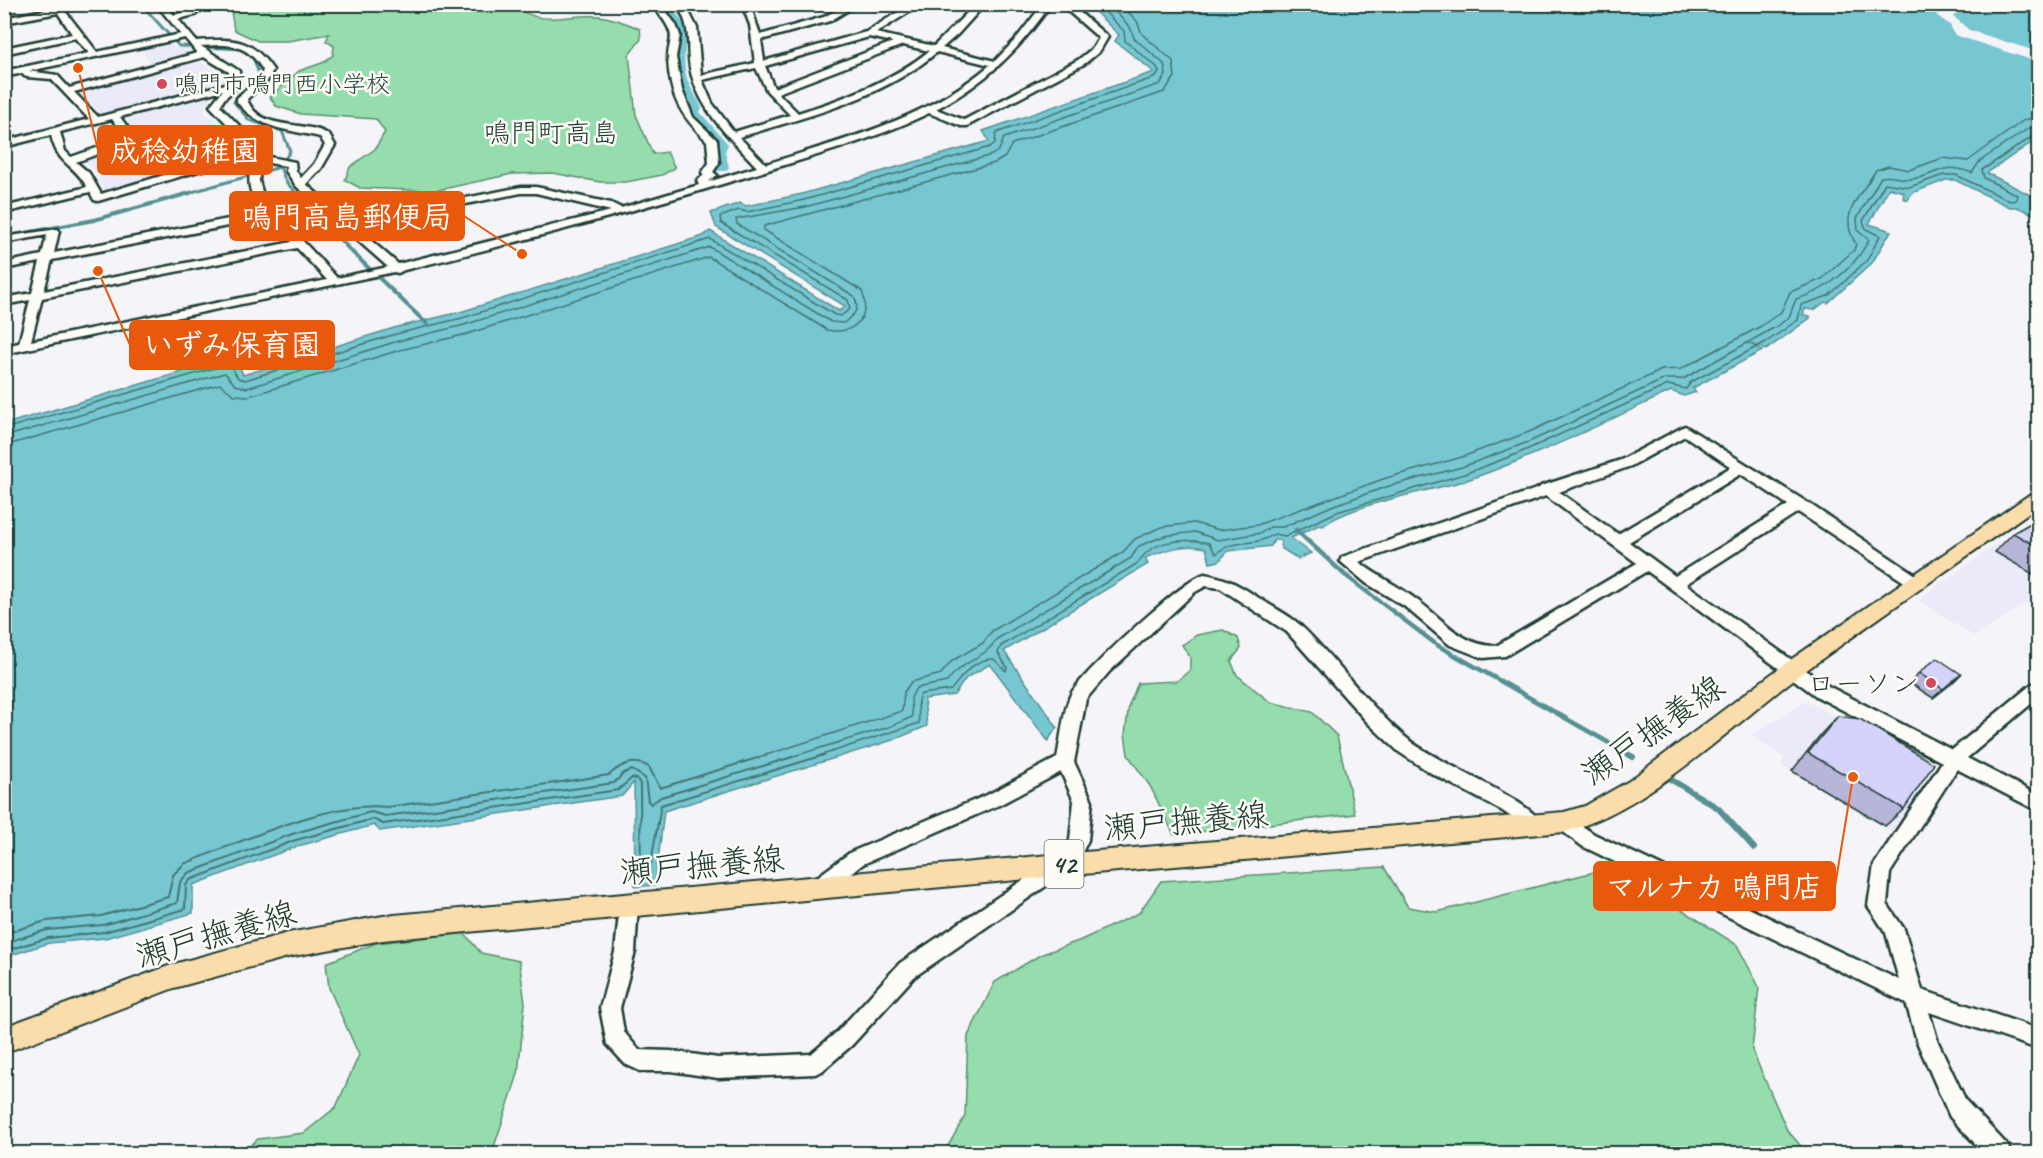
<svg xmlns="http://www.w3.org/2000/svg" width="2043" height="1158" font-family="Caveat,'Klee One',sans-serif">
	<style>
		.built { fill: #ebeaf9 }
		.green { fill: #95ddac; stroke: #5a8d70; stroke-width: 1.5 }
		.water { fill: #77c7d2; stroke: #549093; stroke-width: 1.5 }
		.pier { fill: #f5f4f8 }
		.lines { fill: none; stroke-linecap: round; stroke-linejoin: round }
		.shore-far1 { stroke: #427473; stroke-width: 1.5 }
		.shore { stroke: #427473; stroke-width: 2 }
		.stream-far3 { stroke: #549093; stroke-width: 3 }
		.stream-far2 { stroke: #549093; stroke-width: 4 }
		.stream-far1 { stroke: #549093; stroke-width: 4.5 }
		.stream { stroke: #549093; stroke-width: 6 }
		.river { fill: #77c7d2; fill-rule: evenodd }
		.minor-casing { stroke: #1f3d34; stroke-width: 5 }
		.major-casing { stroke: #1f3d34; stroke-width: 4 }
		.minor { fill: #fdfcf7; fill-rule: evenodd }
		.major { fill: #fbddab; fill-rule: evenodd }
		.wall { fill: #b7b5d8; stroke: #1f3d34; stroke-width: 1.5 }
		.shaded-wall { fill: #9593b0; stroke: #1f3d34; stroke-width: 1.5 }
		.building { fill: #d5d2fb; stroke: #1f3d34; stroke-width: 1.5 }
		.poi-dot { fill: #d1495b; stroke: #fdfcf7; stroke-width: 2 }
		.labels { text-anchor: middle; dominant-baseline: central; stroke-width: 5; stroke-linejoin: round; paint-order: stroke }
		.far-poi-label { font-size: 24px; fill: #1f3d34; stroke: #fdfcf7; text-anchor: start }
		.far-quarter-label { font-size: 27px; fill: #1f3d34; stroke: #fdfcf7 }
		.shield { fill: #fdfcf7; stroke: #62766e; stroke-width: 1.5 }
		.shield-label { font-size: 27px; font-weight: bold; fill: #1f3d34 }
		.poi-label { font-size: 28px; fill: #1f3d34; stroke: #fdfcf7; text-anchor: end }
		.near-street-label { font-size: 33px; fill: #1f3d34; stroke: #fdfcf7 }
		.leader { fill: none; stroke: #e8590c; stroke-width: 2 }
		.callout-dot { fill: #e8590c; stroke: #fdfcf7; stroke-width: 2 }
		.callout { fill: #e8590c; stroke: #e8590c; stroke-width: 2 }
		.callout-label { font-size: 30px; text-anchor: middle; font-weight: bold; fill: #fff }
	</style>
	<rect width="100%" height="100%" fill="#f5f4f8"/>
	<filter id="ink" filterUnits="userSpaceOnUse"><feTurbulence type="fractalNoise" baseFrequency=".0167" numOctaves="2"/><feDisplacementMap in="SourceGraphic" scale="12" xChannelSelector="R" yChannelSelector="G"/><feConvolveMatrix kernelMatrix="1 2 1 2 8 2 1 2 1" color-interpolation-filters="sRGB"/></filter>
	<g filter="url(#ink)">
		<path class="built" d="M170 42 173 47 187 48 191 56 151 66 142 48Z
			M195 60 223 74V81L220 87 122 113 101 114 78 91Z
			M215 91 205 105V114L216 119 225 134 241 144 246 151 106 192 100 185 95 170 82 160 140 139 124 116Z
			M2038 515V595L1975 637 1918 600Z
			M1806 701 1932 768 1895 834 1781 766 1784 758 1751 735Z"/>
		<path class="green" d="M514 5C542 29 567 13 599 16 613 18 627 23 640 29L641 39 629 55 636 115 653 154 667 152 675 168 662 175 626 182H600L553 173 512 174 434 191 360 188 345 180 350 167 375 149 385 132 376 119 301 114 276 106 270 97 299 71 322 63 333 55 334 46 326 41 329 34 288 41H258L234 30 230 5Z
			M1223 630 1238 638 1241 648 1231 661 1237 675 1270 702 1312 712 1337 736 1355 814 1174 835 1150 786 1128 755 1125 734 1129 705 1138 683 1177 681 1190 670V657L1182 645 1197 635Z
			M1384 867 1408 907 1437 912 1602 870 1656 893 1737 945 1759 987 1752 1050 1787 1130 1807 1153H944L965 1116 968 1036 995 982 1040 955 1081 940 1139 913 1161 881Z
			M464 933 481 953 519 961 525 1003 518 1074 492 1153H242L258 1139 304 1133 336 1107 359 1055 329 988 326 963 376 943Z"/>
		<path class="water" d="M1088 5H2038V138L1987 173 2036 198 2038 216 2017 207H2010L1955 180H1946L1912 193 1908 200 1903 198 1904 192 1889 188 1869 224 1891 231 1872 263 1828 303 1825 302 1814 310 1805 309 1803 315 1810 316V318L1766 350 1747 342 1762 351 1693 388 1696 392 1684 396 1671 391C1603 423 1537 456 1467 480 1431 491 1350 504 1323 526L1319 525 1291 538 1311 553 1298 559 1281 548 1280 540H1274L1271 546 1228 551 1219 561 1210 563 1206 548C1184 543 1165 550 1145 558L1148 564 1004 651 1057 727 1048 741 990 664 966 678 954 695 924 699 927 726 893 740 664 811 655 885 635 887 634 782 622 796 380 831 374 825 298 846 193 885V913L105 938 49 943 5 957V424L236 356 243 375 394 328 460 312 703 236 710 231 839 311 845 306 716 227 711 213 740 203 746 206 802 194 989 141 983 131 1154 72 1115 41 1119 35Z"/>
		<path class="pier" d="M1959 5H1972L1953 16 1969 30 2038 52V62L1955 35 1950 25 1936 15Z"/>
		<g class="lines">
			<path class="shore-far1" d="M4 429 229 364 238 378 245 380 396 334 462 318 710 239 835 315 841 316 850 309 848 300 721 223 720 217 739 210 747 212 804 200 990 147 995 143 996 133 1156 77 1159 72 1157 67 1125 41 1124 31 1097 4
				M4 437 225 373 235 385 247 388 398 341 464 325 710 247 831 322 844 323C854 314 861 310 854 296L737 224 736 219 805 207 992 155 999 150 1004 138 1160 84 1166 75 1164 64 1134 38 1130 27 1108 4
				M4 446 220 384 234 395 249 396 400 350 467 334 709 257 827 330C853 336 872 317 862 291L764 230V226L995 163 1005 157 1012 144 1164 92 1175 77 1173 61 1142 34 1137 21 1120 4
				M763 756 902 711 904 692 911 682 941 674 952 661 983 643 992 631 1123 552 1135 539 1161 527 1194 523 1219 530 1257 525 1386 478 1459 458 1529 432 1662 370 1681 369 1761 326 1781 312 1790 292 1822 279 1854 250 1856 244C1837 214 1860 197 1876 170L1889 166 1909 170 1943 158 1968 161 2024 120 2038 117
				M794 756 889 727 912 717 911 698 916 688 947 682C962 660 984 660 997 639L1131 558 1139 546 1164 536 1195 532 1218 540 1261 533 1270 527H1283L1334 505 1389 486 1462 467 1531 441 1665 379H1683L1779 325 1789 317 1796 299C1827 291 1854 268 1869 240L1858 231 1857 218 1881 177C1892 175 1899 179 1909 179 1937 178 1938 160 1972 173L1980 161 2029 128 2038 126
				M819 756 919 723 918 700 921 694 951 690C962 676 974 658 994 659L1006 671 1007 667 998 653 1001 646 1138 563C1152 539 1184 538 1209 543L1216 554C1234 537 1255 548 1274 534L1285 536 1337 512 1464 474 1517 454 1668 385 1686 389 1691 382 1766 342 1798 320 1801 305 1828 296 1842 284 1867 260 1880 236 1866 229 1863 221 1885 183 1909 187 1944 175H1956L2010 201 2016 200 2017 195 1984 178 1982 170 2038 133"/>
			<path class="shore" d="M4 934 46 921 101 916 168 897 173 875 184 864C241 842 328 800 388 807L609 775C622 764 633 758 649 767L660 788 767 755
				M4 943 47 930 103 925 177 903 180 882 188 873 295 833 371 812 386 816 614 783 624 773 632 770 645 778 648 801 651 804 661 797 799 755
				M4 951 48 938 104 932 185 909 186 885 190 880 296 840 373 819 383 824 618 790 632 778 637 779 640 784 641 878 648 880 661 805 824 755"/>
			<path class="stream-far3" d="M141 4 179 46 243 49
				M4 17 66 4
				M252 54 260 77 239 94 234 102 249 120 282 131 290 151 280 167 286 182 297 194
				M185 194 280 167"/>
			<path class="stream-far2" d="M296 193 352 252 428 325
				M4 237 94 220 190 193"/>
			<path class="stream-far1" d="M1296 530 1345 575 1437 645 1632 756"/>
			<path class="stream" d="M1629 755 1633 757
				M1670 779 1718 808 1754 848"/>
			<path class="river" d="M654 4H669C698 36 680 39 686 74 688 85 697 97 702 108L700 112 728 144 725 152 729 167 726 171H714L709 152 711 145 683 112 686 108 671 77 669 59 674 34 669 22Z"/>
			<g class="minor-casing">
				<path id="minor" d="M52 4 62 7 92 4 65 11 97 52 181 34 156 4H165L174 15 189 11 197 4H206L195 15 178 19 196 41C233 39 251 37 273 70L267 81 247 99C259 133 306 119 329 135L335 145 321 169 306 184 337 211 426 206 521 187H536L611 203 621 208 699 185 697 181 704 175 702 173 709 163 707 141C680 115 670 97 668 59 667 50 673 40 670 32 667 22 658 13 652 4H661L676 25 680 35 676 57 682 90 693 117 717 140 719 163 713 172 717 175 708 182 757 167C731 139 703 114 692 76 684 49 695 30 676 4H685L697 28 701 75 755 63 750 25 742 4H750L760 35 824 17 847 4H858L830 21 761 40 764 61 866 32 911 4H922L876 33 934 46 976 4H985L958 34 942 48 995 61 1016 39 1043 4H1051C1020 49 985 84 936 109L964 120 1078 60 1093 48 1099 38 1060 4H1070L1108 37 1099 52 1084 64 967 126H961L929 113C871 141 809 157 749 176 635 211 520 242 404 270L398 273 394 272 4 354V346L19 343 30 300 4 305V298L32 293 40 262 4 269V263L42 255 47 235 4 243V237L58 229 59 231 54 253 264 212C246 192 248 181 252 155L98 201 94 200 90 192 4 213V207L87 187C73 162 58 166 51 135L4 147V141L89 119 51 79 27 77 24 76 23 73 4 77V71L89 53 75 38 4 54V48L72 34 58 13 4 23V18L55 8ZM869 37 893 42 774 88 765 66ZM185 38 197 53 69 88 57 75 29 71ZM219 45C241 45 252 52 263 70L260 78 237 98V102C260 130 288 129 320 137L325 145 314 164 301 178 296 171 295 162 269 157 261 158V148L220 106 224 99 239 85V71L201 46ZM903 45 929 51C892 81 843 99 798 113L778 93ZM937 52 990 65C927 119 843 140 766 164L739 137C806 117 882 99 937 52ZM204 57 229 72V83L98 117 74 92ZM756 68 767 91 790 115 734 132 712 103 702 80ZM223 90 210 106 251 149 101 194 89 173 76 162 134 141 136 139 120 117ZM112 119 125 138 71 157 65 151 60 132ZM269 163 286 166V171L296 186 388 267 337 278 264 199 259 181 260 164ZM521 193H536L611 211 398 264 344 217 426 212ZM270 218 292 242 44 291 52 260ZM297 248 327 280 31 341 42 298Z
					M1685 426 1805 501 1922 579 1925 583 1917 589 1912 587 1798 512 1686 584 1828 686 1952 750 2032 684 2038 683V698L1967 758 2038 795V811L1957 769 1890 873 1887 904 1904 929 1922 990 2038 1029V1049L1929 1012 1938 1042 1966 1101 2008 1146 2011 1154H1985L1950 1117 1918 1044 1906 1003 1582 846 1558 828 1555 822 1558 816 1564 814 1594 834 1899 980 1886 933 1868 906 1874 865 1942 762 1816 696 1647 571 1505 656 1483 658 1450 645 1404 606 1366 583 1340 561 1342 557 1539 488 1541 486 1621 460ZM1685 436 1731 467 1618 534 1559 492 1631 466ZM1741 474 1788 505 1675 576 1629 542ZM1546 496 1637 563 1496 646C1460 646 1442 617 1414 598 1397 585 1377 576 1359 562Z
					M1204 574C1229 578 1240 586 1262 600 1274 608 1289 615 1300 625 1339 662 1368 707 1410 741 1436 762 1530 800 1541 823L1538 829 1532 831 1501 810 1431 773 1399 752 1368 723 1287 632 1220 588 1206 586 1195 592 1109 672 1086 699 1074 762 1092 801 1088 840 1074 870 1068 872 1062 870 1059 864 1070 840 1074 801 1061 772 999 805 863 864 827 892 820 895 813 892 811 886 813 880 851 852 987 795 1057 758C1061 740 1063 710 1071 694 1083 672 1181 582 1204 574Z
					M1049 858 1055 860 1058 866 1046 886 914 977 852 1045 822 1071 815 1074 718 1078 671 1071H640L625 1064 607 1044 600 1008 615 952 620 904 622 898 629 895 636 898 638 904 635 952 620 1008 624 1032 639 1050 671 1051 718 1058 811 1054 838 1031 900 963 1032 874 1043 860Z"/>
			</g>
			<g class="major-casing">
				<path id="major" d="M2038 491V506C1959 562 1879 617 1801 674 1730 727 1649 809 1564 832L1049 877 383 940 288 957 174 988 4 1053V1027L174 964 288 933 383 916 1049 855 1564 812 1585 806 1629 781 1786 663 2032 493Z"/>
			</g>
			<use href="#minor" class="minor"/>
			<use href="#major" class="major"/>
		</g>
		<path class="wall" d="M2038 519V577L1995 552 2013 533Z
			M1919 673 1961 674 1952 683 1933 698 1910 683Z
			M1838 716 1904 809 1885 826 1792 771 1821 734Z"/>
		<path class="shaded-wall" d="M1961 674 1952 683 1933 698 1943 689Z"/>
		<path class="building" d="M2038 519V547L2013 533Z
			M1937 658 1961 674 1943 689 1919 673Z
			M1838 716 1860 719 1934 764 1904 809 1808 753Z"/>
	</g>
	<g class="poi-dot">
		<circle cx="162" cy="84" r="6"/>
		<circle cx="1931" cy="683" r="6"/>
	</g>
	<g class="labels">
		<g class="far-poi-label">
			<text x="174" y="84">鳴門市鳴門西小学校</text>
		</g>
		<g class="far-quarter-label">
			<text x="551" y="133">鳴門町高島</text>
		</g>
		<rect class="shield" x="1044.5" y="840" width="39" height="48" rx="4.5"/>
		<g class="shield-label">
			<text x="1064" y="864">42</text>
		</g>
		<g class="poi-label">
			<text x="1919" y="683">ローソン</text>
		</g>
		<g class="near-street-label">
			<text transform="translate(1653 730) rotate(-35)">瀬戸撫養線</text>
			<text transform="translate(1186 821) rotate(-5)">瀬戸撫養線</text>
			<text transform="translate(702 865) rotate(-5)">瀬戸撫養線</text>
			<text transform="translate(216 934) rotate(-16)">瀬戸撫養線</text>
		</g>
	</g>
	<path class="leader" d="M78 68L98 150M522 254L464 216M98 271L130 345M1853 777L1835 886"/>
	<g class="callout-dot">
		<circle cx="78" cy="68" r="6"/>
		<circle cx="522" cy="254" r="6"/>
		<circle cx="98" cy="271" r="6"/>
		<circle cx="1853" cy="777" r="6"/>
	</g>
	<g class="callout">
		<rect x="98" y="126" width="174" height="48" rx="6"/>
		<rect x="230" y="192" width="234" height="48" rx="6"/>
		<rect x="130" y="321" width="204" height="48" rx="6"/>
		<rect x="1594" y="862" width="241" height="48" rx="6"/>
	</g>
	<g class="callout-label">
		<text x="185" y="161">成稔幼稚園</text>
		<text x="347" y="227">鳴門高島郵便局</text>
		<text x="232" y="355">いずみ保育園</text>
		<text x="1714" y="897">マルナカ 鳴門店</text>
	</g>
	<rect width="2043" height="1158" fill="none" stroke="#fdfcf7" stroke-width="24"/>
	<rect x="12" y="12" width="2019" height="1134" fill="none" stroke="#1f3d34" stroke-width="2" filter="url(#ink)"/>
</svg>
